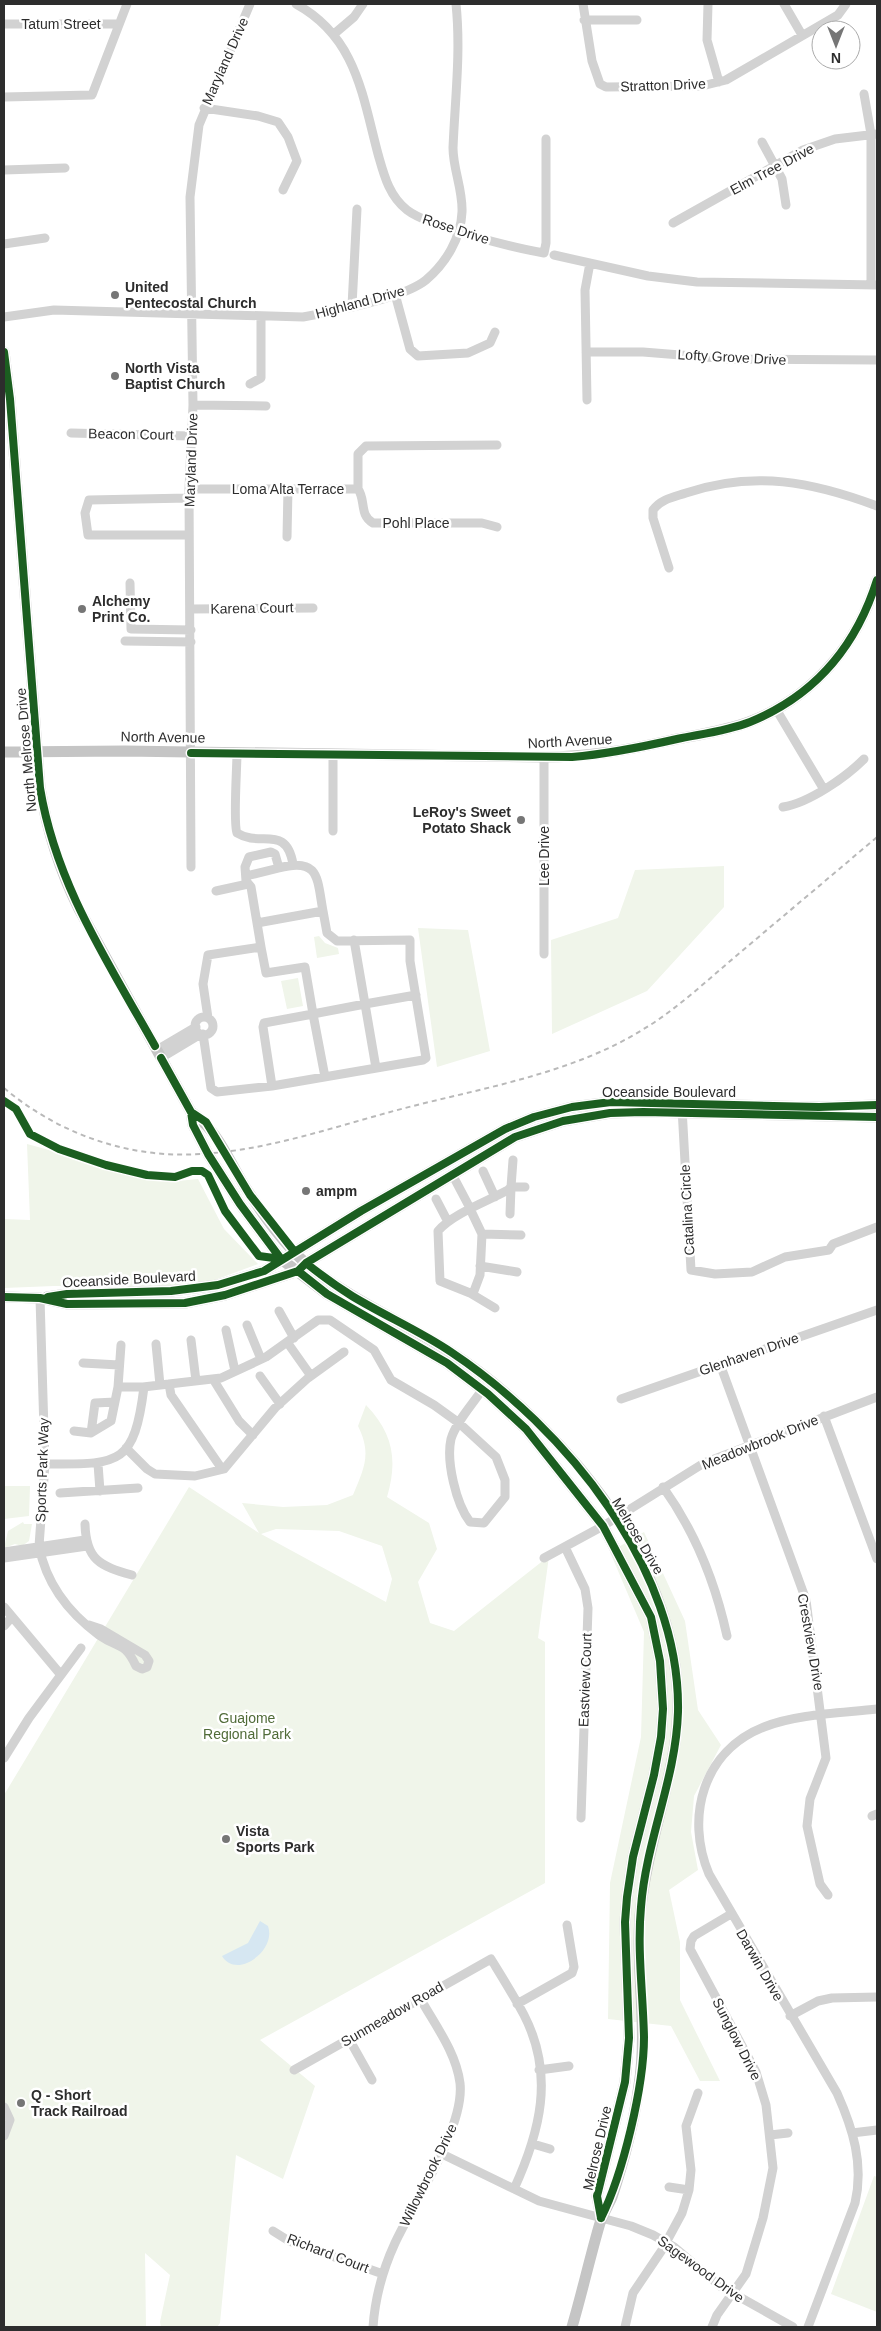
<svg xmlns="http://www.w3.org/2000/svg" width="881" height="2331" font-family="Helvetica,sans-serif">
	<style>
		.green { fill: #f0f5ea; fill-rule: evenodd }
		.water { fill: #d6e7f2 }
		.lines { fill: none; stroke-linecap: round; stroke-linejoin: round }
		.minor { stroke: #d2d2d2; stroke-width: 9 }
		.major { stroke: #c5c5c5; stroke-width: 11 }
		.rail { stroke: #b9b9b9; stroke-width: 2; stroke-dasharray: 5 4; stroke-linecap: butt }
		.cycleway-casing { stroke: #fff; stroke-width: 11 }
		.cycleway { stroke: #1b5e20; stroke-width: 8 }
		.poi-dot { fill: #767676; stroke: #fff; stroke-width: 2 }
		.labels { text-anchor: middle; dominant-baseline: central; stroke-width: 5; stroke-linejoin: round; paint-order: stroke }
		.street-label { font-size: 14px; fill: #2d2d2d; stroke: #fff }
		.poi-label { font-size: 14px; font-weight: bold; fill: #2d2d2d; stroke: #fff; text-anchor: start }
		.park-label { font-size: 14px; fill: #506b38; stroke: #fff }
	</style>
	<rect width="100%" height="100%" fill="#fff"/>
	<path class="green" d="M724 866V907L647 991 552 1034 551 940 618 918 635 870Z
		M418 928 468 930 490 1051 437 1067Z
		M319 936 325 943 338 948 339 954 317 958 314 937Z
		M298 978 303 1006 287 1009 281 981Z
		M27 1144 167 1182 198 1179 224 1229 258 1264 212 1281 166 1287 54 1286 4 1288V1219L30 1220Z
		M366 1405C393 1433 398 1460 387 1497L429 1523 437 1549 418 1582 430 1623 454 1631 549 1556 538 1638 545 1642V1883L260 2040 315 2086 283 2179 236 2155 220 2323 217 2327H161L160 2322 170 2275 145 2253 146 2327H4V1795L189 1487 259 1533 242 1503 283 1507 327 1505 353 1495C364 1468 372 1454 358 1426ZM276 1529 339 1531 382 1546 392 1579 386 1602 261 1534Z
		M4 1486H30L29 1516 4 1519Z
		M23 1522 24 1524H32L29 1541 22 1546 15 1544 4 1548 8 1531Z
		M644 1532 685 1621 698 1710 721 1745 694 1796 691 1832 698 1870 669 1890 680 1942V2000L720 2081H700L671 2026 608 2019 610 1883 641 1737 644 1632 610 1552Z
		M874 2176 877 2177V2312L831 2294Z"/>
	<path class="water" d="M260 1921 268 1926C277 1951 236 1980 222 1956L248 1943Z"/>
	<g class="lines">
		<path class="minor" d="M296 4C356 37 362 94 378 154 384 175 389 196 407 210 429 227 515 248 544 253L546 243V139
			M583 4 592 61 600 84 606 87 702 86 726 80 838 15 846 4
			M708 4 707 40 719 82
			M784 4 802 35
			M584 20H637
			M4 24H119
			M334 34 354 17 363 4
			M864 94 871 134V285
			M4 97 92 95 127 4
			M204 108 258 116 278 122 288 137 297 161 283 190
			M762 142 782 179 786 205
			M4 170 65 168
			M673 223 803 150 835 139 877 134
			M4 244 45 238
			M554 255 648 276 697 282 877 285
			M395 294 410 349 418 356 468 353 490 343 495 332
			M352 306 357 209
			M4 317 54 310 303 317C331 312 404 298 426 280 446 263 461 238 462 212 463 190 453 169 453 148 455 99 461 52 456 4
			M586 352H643L730 359 877 360
			M250 384 261 378V316
			M587 400 585 290 590 263
			M193 405 266 406
			M71 433 190 436
			M189 489H358
			M358 489V454L366 446 497 445
			M358 489C366 500 359 515 373 523H482L497 527
			M189 498 89 500 85 513 88 535H189
			M287 537 288 489
			M669 568 653 518V510C661 499 674 497 686 493 754 470 813 482 877 506
			M130 583 131 629 191 630
			M191 609 313 608
			M125 641 191 642
			M776 709 823 788
			M237 753C237 768 233 824 237 833 261 848 286 824 293 864
			M544 757V954
			M783 807C809 803 846 777 864 759
			M333 831V754
			M191 867 189 489 193 405 190 197 199 125 250 4
			M246 876 279 868
			M216 891 248 884
			M261 947 266 973 305 967 313 1014 365 1004 354 940
			M195 1026a9 9 0 1 1 18 0a9 9 0 1 1-18 0Z
			M208 1018 203 984 208 955 261 947 251 887 246 881 245 867 249 857 271 852 275 854 279 868C320 857 317 879 323 911L257 923
			M203 1034 211 1088 217 1092 272 1086 423 1060 426 1058 410 961V940L337 941 327 933 323 911
			M157 1050 196 1027
			M161 1058 201 1034
			M376 1068 365 1004 416 995
			M272 1086 263 1027 264 1023 313 1014 325 1077
			M682 1108 691 1270 715 1274 752 1272 785 1257 829 1250 833 1244 877 1227
			M483 1171 495 1197
			M452 1174 471 1210 472 1213 482 1234 480 1275 474 1291 470 1293 440 1281 438 1231C452 1214 488 1201 508 1190L511 1187 513 1160
			M436 1199 448 1222
			M510 1214 511 1187H525
			M482 1234 521 1235
			M480 1266 517 1272
			M470 1293 495 1308
			M40 1298 45 1464 39 1546C46 1583 69 1613 99 1635 119 1649 124 1641 136 1666L142 1669 147 1667 149 1661 145 1655 101 1629 89 1625
			M279 1311 294 1338
			M247 1325 261 1359
			M226 1330 235 1371
			M191 1340 196 1381
			M287 1342 311 1376
			M156 1344 160 1385
			M83 1363 119 1365
			M720 1364 806 1600 826 1758 810 1799 807 1826 820 1884 828 1895
			M260 1376 280 1404
			M213 1379 239 1421 253 1435
			M169 1384 171 1395 222 1469
			M118 1387H143L221 1378 266 1357 318 1320H330L374 1350 391 1380 434 1405 459 1423 496 1457 505 1480V1497L484 1523 470 1522C456 1504 446 1461 451 1439 456 1422 472 1405 482 1390
			M621 1399 877 1310
			M824 1416 877 1559
			M74 1431 91 1433 111 1421 118 1387 121 1345
			M91 1433 95 1403 115 1402
			M126 1448 147 1469 155 1474 195 1476 224 1469 275 1408 308 1378 344 1352
			M45 1464C119 1464 134 1467 144 1387
			M98 1464 100 1491
			M663 1487C696 1533 715 1581 727 1636
			M60 1493 138 1488
			M85 1524C86 1560 100 1566 132 1575
			M565 1547 585 1589 588 1608 581 1818
			M4 1552 85 1540
			M4 1558 87 1546
			M544 1558 603 1526 704 1463 877 1397
			M4 1607 61 1675
			M4 1626 12 1617
			M4 1758 29 1718 81 1648
			M872 1816 877 1814
			M517 2004 572 1973 574 1967 567 1925
			M790 2016 818 2001 832 1998 877 1997
			M349 2039 372 2080
			M294 2070 491 1959C502 1977 514 1996 524 2015 555 2075 540 2132 514 2189
			M539 2070 569 2066
			M4 2107 10 2120 4 2136
			M852 2133 877 2130
			M770 2135 788 2133
			M533 2144 550 2149
			M440 2153 539 2201 631 2226 653 2235 674 2247 720 2286 793 2327
			M669 2187 689 2190
			M273 2231 289 2241 383 2274
			M373 2327C375 2299 383 2269 395 2243 414 2202 465 2127 460 2083 456 2052 435 2025 420 1998
			M625 2327 633 2293 662 2250 682 2213 689 2190 691 2170 686 2126 698 2093
			M712 2327 717 2315 746 2274 763 2218 773 2168 766 2105 756 2072 690 1949 691 1941 694 1936 731 1914
			M808 2327 855 2203C864 2164 853 2129 837 2093L709 1874C685 1817 703 1751 764 1727 796 1714 842 1713 877 1709"/>
		<path class="major" d="M4 352 10 399 40 788C47 830 60 871 79 909L191 1112 193 1125 208 1154 240 1204 281 1259 327 1294 447 1363 488 1394 526 1429 603 1526 651 1617 660 1661 663 1709 661 1737 654 1775 633 1857 627 1897 625 1922 629 2038 625 2082 597 2196 601 2218
			M4 752 125 751 544 757C589 757 628 750 672 740 697 735 725 731 749 722 814 697 857 645 877 580
			M191 1112C219 1130 230 1165 249 1193 265 1217 285 1246 308 1265 351 1300 403 1322 449 1351 496 1381 542 1424 578 1466 642 1542 690 1642 675 1743 667 1796 649 1845 642 1898 633 1960 649 2023 639 2085 634 2122 624 2161 612 2197 608 2206 603 2214 600 2223 590 2257 582 2293 572 2327
			M4 1297 40 1298 67 1304 185 1303 225 1295 298 1271 306 1263 515 1137 563 1121 610 1113 643 1112 877 1117
			M47 1297 67 1294 171 1291 218 1285 264 1271 361 1211 505 1129 534 1117 572 1107 611 1102 819 1107 877 1105"/>
		<path class="rail" d="M4 1088C49 1126 106 1150 165 1154 246 1159 328 1128 405 1108 483 1088 573 1073 642 1030 676 1010 705 982 735 957 782 917 830 877 877 837"/>
		<g class="cycleway-casing">
			<path id="cycleway" d="M4 352 10 399 40 788C56 885 108 962 155 1046
				M191 753 572 757C608 754 642 747 677 739 701 734 727 731 750 722 816 695 856 647 877 580
				M161 1058 191 1112 193 1125 208 1154 240 1204 281 1259
				M4 1101 16 1109 30 1134 59 1149 106 1165 147 1175 175 1177 192 1171H202L208 1175 225 1211 259 1256 281 1259
				M191 1112 206 1122 250 1195 294 1251
				M306 1263C321 1275 336 1286 352 1296 385 1316 420 1331 451 1352 565 1428 681 1569 678 1712 676 1779 646 1840 641 1907 637 1950 643 1993 644 2037 644 2086 623 2174 601 2218
				M298 1271 327 1294 447 1363 488 1394 526 1429 603 1526 651 1617 660 1661 663 1709 661 1737 654 1775 633 1857 627 1897 625 1922 629 2038 625 2082 597 2196 601 2218
				M4 1297 40 1298 67 1304 185 1303 225 1295 298 1271 306 1263 515 1137 563 1121 610 1113 643 1112 877 1117
				M48 1297 67 1294 171 1291 218 1285 264 1271 361 1211 505 1129 534 1117 572 1107 611 1102 819 1107 877 1105"/>
		</g>
		<use href="#cycleway" class="cycleway"/>
	</g>
	<g class="poi-dot">
		<circle cx="115" cy="295" r="5"/>
		<circle cx="115" cy="376" r="5"/>
		<circle cx="82" cy="609" r="5"/>
		<circle cx="521" cy="820" r="5"/>
		<circle cx="306" cy="1191" r="5"/>
		<circle cx="226" cy="1839" r="5"/>
		<circle cx="21" cy="2103" r="5"/>
	</g>
	<g class="labels">
		<g class="street-label">
			<text x="61" y="24">Tatum Street</text>
			<text transform="translate(225 61) rotate(-66)">Maryland Drive</text>
			<text transform="translate(663 85) rotate(-2)">Stratton Drive</text>
			<text transform="translate(772 169) rotate(-28)">Elm Tree Drive</text>
			<text transform="translate(456 229) rotate(18)">Rose Drive</text>
			<text transform="translate(360 302) rotate(-15)">Highland Drive</text>
			<text transform="translate(732 357) rotate(3)">Lofty Grove Drive</text>
			<text transform="translate(131 434) rotate(1)">Beacon Court</text>
			<text transform="translate(191 460) rotate(-88)">Maryland Drive</text>
			<text x="288" y="489">Loma Alta Terrace</text>
			<text x="416" y="523">Pohl Place</text>
			<text transform="translate(252 608) rotate(-1)">Karena Court</text>
			<text transform="translate(163 737) rotate(1)">North Avenue</text>
			<text transform="translate(570 741) rotate(-3)">North Avenue</text>
			<text transform="translate(26 750) rotate(-95)">North Melrose Drive</text>
			<text transform="translate(544 856) rotate(-90)">Lee Drive</text>
			<text x="669" y="1092">Oceanside Boulevard</text>
			<text transform="translate(687 1210) rotate(-93)">Catalina Circle</text>
			<text transform="translate(129 1279) rotate(-3)">Oceanside Boulevard</text>
			<text transform="translate(749 1354) rotate(-19)">Glenhaven Drive</text>
			<text transform="translate(760 1442) rotate(-22)">Meadowbrook Drive</text>
			<text transform="translate(42 1470) rotate(-88)">Sports Park Way</text>
			<text transform="translate(638 1536) rotate(59)">Melrose Drive</text>
			<text transform="translate(811 1642) rotate(80)">Crestview Drive</text>
			<text transform="translate(585 1680) rotate(-88)">Eastview Court</text>
			<text transform="translate(760 1965) rotate(60)">Darwin Drive</text>
			<text transform="translate(392 2014) rotate(-30)">Sunmeadow Road</text>
			<text transform="translate(737 2039) rotate(63)">Sunglow Drive</text>
			<text transform="translate(597 2148) rotate(-77)">Melrose Drive</text>
			<text transform="translate(428 2175) rotate(-64)">Willowbrook Drive</text>
			<text transform="translate(328 2253) rotate(21)">Richard Court</text>
			<text transform="translate(701 2269) rotate(36)">Sagewood Drive</text>
		</g>
		<g class="poi-label">
			<text x="125" y="287">United<tspan x="125" dy="16">Pentecostal Church</tspan></text>
			<text x="125" y="368">North Vista<tspan x="125" dy="16">Baptist Church</tspan></text>
			<text x="92" y="601">Alchemy<tspan x="92" dy="16">Print Co.</tspan></text>
			<text x="511" y="812" text-anchor="end">LeRoy's Sweet<tspan x="511" dy="16">Potato Shack</tspan></text>
			<text x="316" y="1191">ampm</text>
			<text x="236" y="1831">Vista<tspan x="236" dy="16">Sports Park</tspan></text>
			<text x="31" y="2095">Q - Short<tspan x="31" dy="16">Track Railroad</tspan></text>
		</g>
		<g class="park-label">
			<text x="247" y="1718">Guajome<tspan x="247" dy="16">Regional Park</tspan></text>
		</g>
	</g>
	<rect width="881" height="2331" fill="none" stroke="#2d2d2d" stroke-width="10"/>
	<g transform="translate(836 45) rotate(180)"><circle r="24" fill="#ffffff" stroke="#ababab"/>
	<path d="M0-4L9 19L0 12L-9 19Z" fill="#767676"/>
	<text y="-8" font-size="14" font-weight="bold" text-anchor="middle" fill="#2d2d2d">N</text>
	</g>
</svg>
